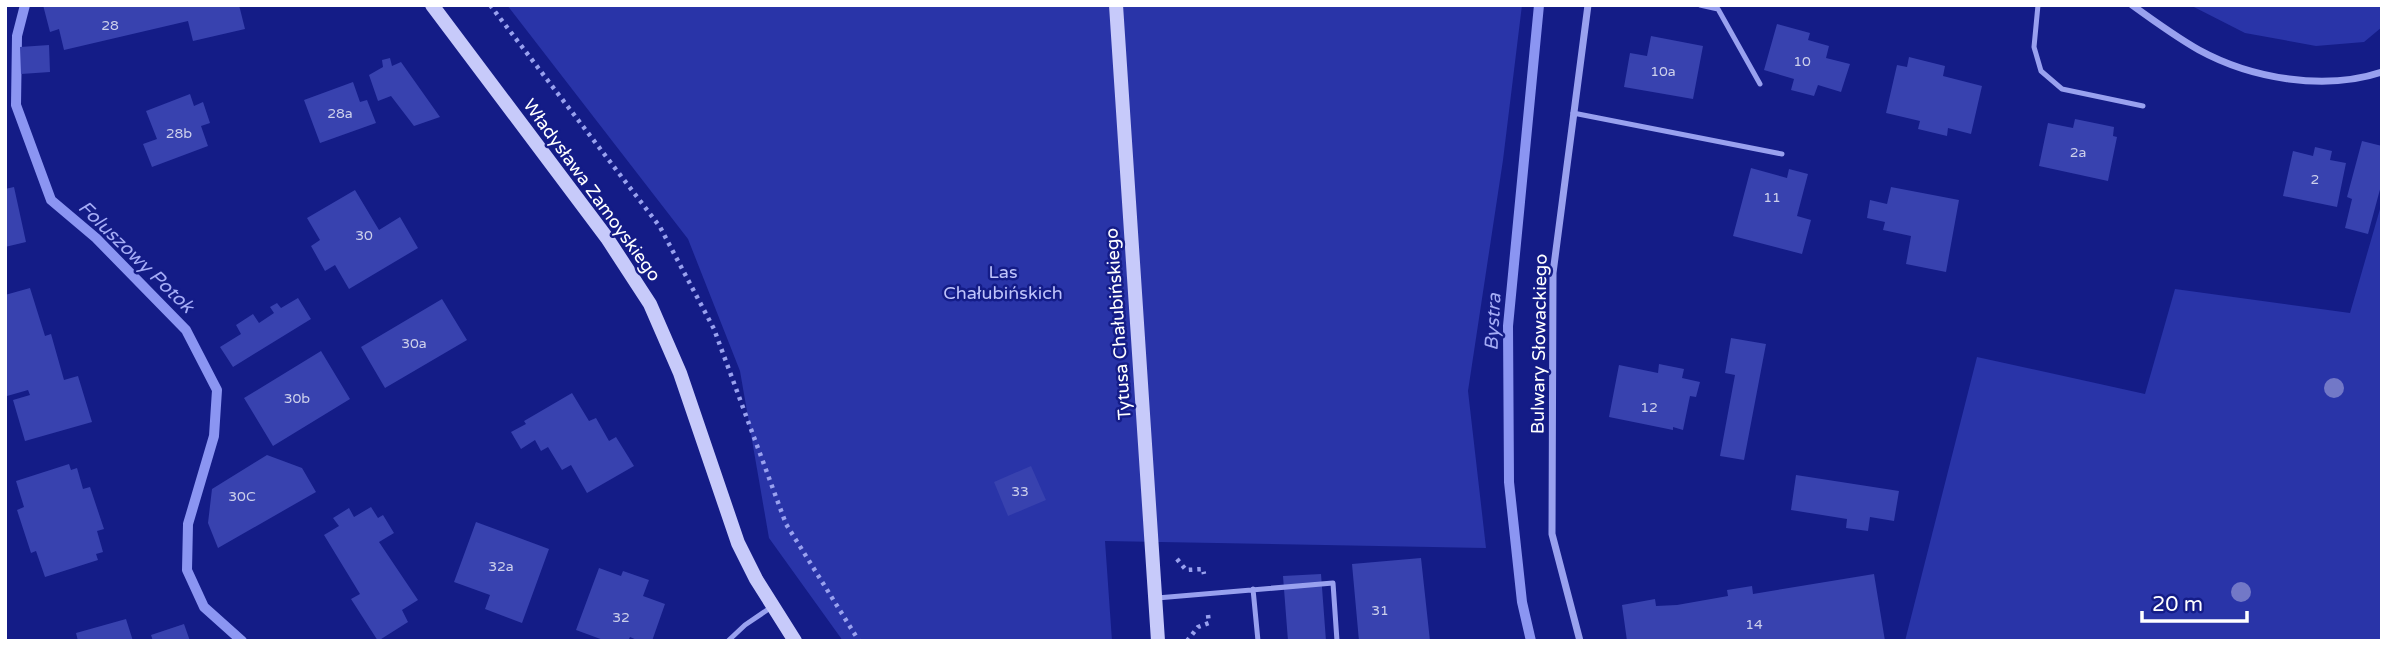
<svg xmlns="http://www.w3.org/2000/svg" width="2387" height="646" font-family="'Varela Round',sans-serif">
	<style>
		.green { fill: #2934a8 }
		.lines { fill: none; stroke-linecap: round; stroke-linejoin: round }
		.stream { stroke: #8b95f2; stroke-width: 10 }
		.building { fill: #3842af }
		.path { stroke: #99a1ef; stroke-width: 4.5; stroke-dasharray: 3.5 5; stroke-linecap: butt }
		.lane { stroke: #99a1ef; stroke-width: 5 }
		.street { stroke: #99a1ef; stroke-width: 7 }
		.secondary { stroke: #c7cafa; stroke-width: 14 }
		.tree { fill: #7278c7 }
		.labels { text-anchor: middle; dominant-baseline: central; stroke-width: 5; stroke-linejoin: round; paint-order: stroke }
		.number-label { font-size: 14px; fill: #cdd0eb }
		.street-label { font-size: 18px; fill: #fff; stroke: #141c87 }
		.park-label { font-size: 18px; fill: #bfc4fb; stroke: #141c87 }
		.water-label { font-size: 19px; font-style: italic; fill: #a5acf6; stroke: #141c87 }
	</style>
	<rect width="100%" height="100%" fill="#141c87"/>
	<path class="green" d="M507 5H1522L1503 160 1468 391 1486 548 1105 541 1112 641H843L769 538 740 371 688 239Z
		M2190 5H2382V27L2364 42 2316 46 2245 33Z
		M2382 202V641H1905L1977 357 2145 394 2175 289 2350 313Z"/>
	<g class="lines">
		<path class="stream" d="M25 5 17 36 16 105 51 200 96 238 186 330 217 390 214 436 188 524 187 570 204 607 242 641
			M1531 641 1522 602 1509 482 1508 326 1539 5"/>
	</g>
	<path class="building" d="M43 5H239L245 29 193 41 188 21 64 50 59 29 50 32Z
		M1777 24 1810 33 1808 40 1829 46 1826 58 1850 64 1841 92 1818 85 1814 96 1791 90 1794 79 1764 70Z
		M1651 36 1703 46 1693 99 1624 87 1630 53 1647 56Z
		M49 45 50 72 21 74 20 47Z
		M1909 57 1945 66 1943 76 1982 86 1971 134 1948 128 1947 136 1918 129 1920 121 1886 113 1897 65 1907 67Z
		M390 58 392 66 401 62 440 117 414 126 391 96 378 101 369 75 383 67 382 60Z
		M353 82 360 102 367 100 376 123 320 143 304 100Z
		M190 94 194 106 203 102 210 123 201 126 208 146 152 167 143 144 157 139 146 111Z
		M2075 119 2114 127 2113 136 2117 137 2108 181 2039 166 2048 123 2073 128Z
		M2362 141 2382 146V182L2368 234 2345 228 2352 199 2347 197Z
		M2315 147 2332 151 2330 160 2346 163 2337 207 2283 196 2293 151 2313 156Z
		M1751 168 1787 178 1789 169 1808 174 1797 216 1811 220 1802 254 1733 236Z
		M14 187 26 242 5 247V189Z
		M1891 187 1959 200 1946 272 1906 264 1911 236 1883 230 1885 222 1867 218 1870 200 1887 204Z
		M355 190 379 230 400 217 418 248 349 289 335 265 325 271 311 246 320 240 307 218Z
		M30 288 45 336 51 334 64 380 78 376 92 422 25 441 13 400 30 395 28 390 7 396 5 390V295Z
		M298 298 311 319 233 367 220 347 241 334 236 325 253 314 259 323 274 313 270 307 277 303 281 308Z
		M442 299 467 340 385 388 361 347Z
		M1731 338 1766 344 1744 460 1720 456 1735 375 1725 373Z
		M321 351 350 399 273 446 244 398Z
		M1659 364 1684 369 1682 378 1700 382 1696 397 1690 396 1683 430 1673 427V430L1609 417 1619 365 1658 373Z
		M572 393 589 421 596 418 609 441 616 437 634 466 587 493 571 465 562 470 548 447 541 451 535 440 521 449 511 432 526 424 524 421Z
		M267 455 302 468 316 492 218 548 208 523 212 489Z
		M69 464 71 470 77 468 83 489 90 487 104 529 97 531 103 552 96 554 98 560 45 577 36 551 31 553 17 510 24 507 16 481Z
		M1031 466 1046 500 1008 516 994 482Z
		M1796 475 1899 491 1894 521 1870 517 1868 531 1846 528 1847 519 1791 510Z
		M371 507 378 518 383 515 394 533 379 542 418 600 402 610 408 622 378 641 351 599 360 594 324 535 339 526 333 518 349 508 354 517Z
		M476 522 549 549 522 623 485 609 490 595 454 582Z
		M1421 558 1430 641H1359L1352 564Z
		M599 568 621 576 623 571 649 580 643 596 665 604 652 641H639L630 637 628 641H606L576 630Z
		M1321 574 1326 641H1288L1283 576Z
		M1874 574 1885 641H1627L1622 605 1655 599 1656 606 1677 605 1728 596 1727 590 1752 586 1753 594Z
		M126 619 133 641H78L76 633Z
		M184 624 190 641H153L151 635Z"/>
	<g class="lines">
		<path class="path" d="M490 5 660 227 714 329 786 524 859 641
			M1177 559 1186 570 1203 569 1204 574
			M1187 641 1198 627 1209 623 1208 615"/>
		<path class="lane" d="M1700 5 1718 9 1760 84
			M2038 5 2034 47 2041 71 2062 89 2143 106
			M1573 113 1782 154
			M1253 589 1258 641
			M1157 598 1333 583 1337 641
			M728 641 745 625 773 606"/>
		<path class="street" d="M2132 5C2154 21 2176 37 2199 50 2252 79 2325 91 2382 72
			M1580 641 1552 534 1553 273 1588 5"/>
		<path class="secondary" d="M432 5 607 238 650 304 680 373 738 543 756 579 795 641
			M1116 5 1158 641"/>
	</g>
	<g class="tree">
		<circle cx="2334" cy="388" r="10"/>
		<circle cx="2241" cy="592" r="10"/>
	</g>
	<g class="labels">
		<g class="number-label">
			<text x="110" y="25">28</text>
			<text x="1802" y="61">10</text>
			<text x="1663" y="71">10a</text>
			<text x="340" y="113">28a</text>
			<text x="179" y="133">28b</text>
			<text x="2078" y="152">2a</text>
			<text x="2315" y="179">2</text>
			<text x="1772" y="197">11</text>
			<text x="364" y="235">30</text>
			<text x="414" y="343">30a</text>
			<text x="297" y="398">30b</text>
			<text x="1649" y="407">12</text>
			<text x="1020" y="491">33</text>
			<text x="242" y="496">30C</text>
			<text x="501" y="566">32a</text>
			<text x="1380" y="610">31</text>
			<text x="621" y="617">32</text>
			<text x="1754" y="624">14</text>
		</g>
		<g class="street-label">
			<text transform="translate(592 190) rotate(54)">Władysława Zamoyskiego</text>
			<text transform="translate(1118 324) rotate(-94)">Tytusa Chałubińskiego</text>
			<text transform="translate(1539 344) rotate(-89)">Bulwary Słowackiego</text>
		</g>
		<g class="park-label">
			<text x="1003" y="272">Las<tspan x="1003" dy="21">Chałubińskich</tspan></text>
		</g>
		<g class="water-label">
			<text transform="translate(136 257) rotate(44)">Foluszowy Potok</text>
			<text transform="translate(1493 322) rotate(-87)">Bystra</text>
		</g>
	</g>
	<rect width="2387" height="646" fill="none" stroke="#ffffff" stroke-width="14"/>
	<path d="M2142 611v10h105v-10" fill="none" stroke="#ffffff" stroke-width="3.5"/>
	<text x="2152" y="611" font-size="21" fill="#ffffff" stroke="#141c87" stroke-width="5" paint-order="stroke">20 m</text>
</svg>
